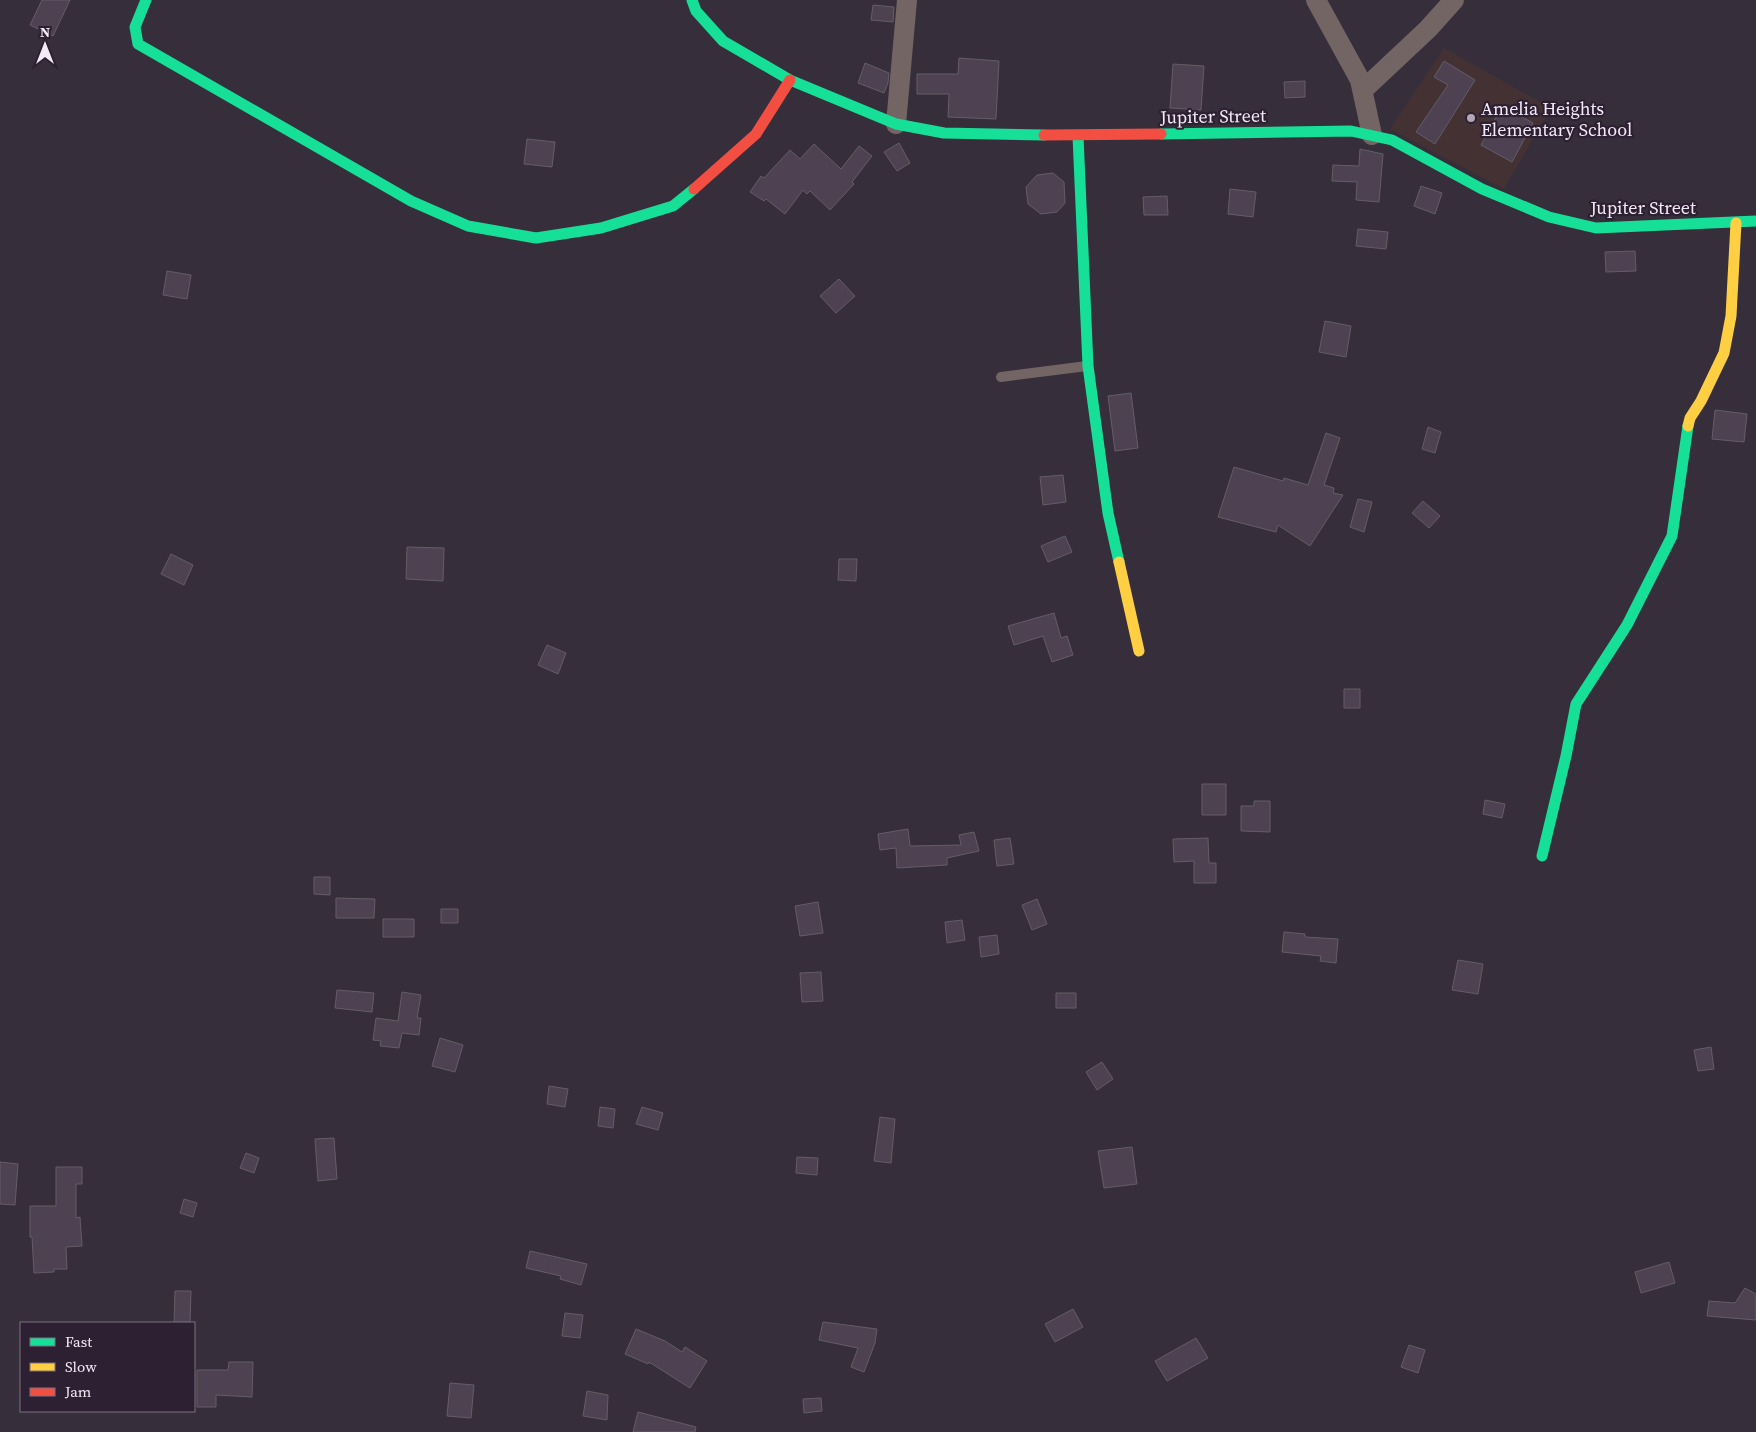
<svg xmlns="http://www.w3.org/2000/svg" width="1756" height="1432" font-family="'Source Serif 4',serif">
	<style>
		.education { fill: #443133 }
		.building { fill: #4e4252; stroke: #645d67 }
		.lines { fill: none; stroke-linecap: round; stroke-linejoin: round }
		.lane { stroke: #746565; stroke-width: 10 }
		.street { stroke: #746565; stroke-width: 20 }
		.fast { stroke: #16e098; stroke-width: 11 }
		.slow { stroke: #ffcf43; stroke-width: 11 }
		.jam { stroke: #f24e42; stroke-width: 11 }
		.poi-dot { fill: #b2a8b5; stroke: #2e2033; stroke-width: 2 }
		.labels { text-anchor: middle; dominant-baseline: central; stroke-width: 4.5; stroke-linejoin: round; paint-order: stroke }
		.poi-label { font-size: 18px; fill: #f4eaf7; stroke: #2e2033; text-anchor: start }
		.street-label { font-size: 18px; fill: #f4eaf7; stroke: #2e2033 }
	</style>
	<rect width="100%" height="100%" fill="#362e3a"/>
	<path class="education" d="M1444 48 1551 108 1504 189 1390 129Z"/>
	<path class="building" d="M42 0H70L53 36 30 25Z
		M873 5 894 7 893 22 871 20Z
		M959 58 999 61 996 119 948 117 949 94H917V74H958Z
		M1444 61 1475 80 1435 144 1416 132 1448 85 1434 77Z
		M865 63 889 73 888 83 884 93 858 83Z
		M1173 64 1204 66 1201 110 1170 108Z
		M1305 81V97L1285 98 1284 82Z
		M1502 106 1533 123 1512 162 1481 145Z
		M527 139 555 142 552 167 524 164Z
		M899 143 910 163 897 171 884 152Z
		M814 144 841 169 859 146 872 156 852 182 854 184 830 210 810 191 807 194 803 190 785 214 766 199 764 201 750 192 761 176 764 178 790 150 800 159Z
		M1360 149 1383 154 1379 202 1356 200 1357 182 1332 181 1333 165 1359 166Z
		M1053 173 1064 182 1065 203 1057 212 1041 214 1028 204 1026 187 1037 175Z
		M1421 186 1442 193 1435 214 1414 206Z
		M1230 189 1256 192 1253 217 1228 214Z
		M1167 196 1168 215H1144L1143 197Z
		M1358 229 1388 232 1386 249 1356 246Z
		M1635 251 1636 271 1606 272 1605 252Z
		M167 271 191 275 187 299 163 295Z
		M839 279 855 296 836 313 820 296Z
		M1325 321 1351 326 1346 357 1319 352Z
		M1131 393 1138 448 1115 451 1108 396Z
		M1715 410 1747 414 1744 442 1712 439Z
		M1428 427 1441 432 1435 453 1422 449Z
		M1326 433 1340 438 1324 485 1334 488 1333 493 1343 495 1310 546 1278 525 1276 532 1218 517 1234 467 1283 481 1284 478 1308 485Z
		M1063 475 1066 502 1043 505 1040 477Z
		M1358 499 1372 502 1364 532 1350 527Z
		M1423 501 1440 516 1429 528 1412 513Z
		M1065 536 1072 552 1048 562 1041 546Z
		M407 547 444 548 443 581 406 579Z
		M171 554 193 565 184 585 161 574Z
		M839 559H857L856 581 838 580Z
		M1054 613 1061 638 1067 636 1073 655 1052 662 1043 636 1014 645 1008 626Z
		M547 645 566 653 558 674 538 665Z
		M1344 689H1360V708H1344Z
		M1202 784H1226V815H1202Z
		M1485 800 1505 804 1502 818 1483 814Z
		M1254 801H1270V832L1241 831V806H1254Z
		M908 829 910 846 961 845 959 835 974 832 979 851 947 858V865L897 868 896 848 880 850 878 834Z
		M1010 838 1014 864 997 866 994 840Z
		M1208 838 1209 863H1216V883H1194V861L1174 862 1173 839Z
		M314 877H330V895L314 894Z
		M336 898 375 899 374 918H336Z
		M1037 899 1047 924 1032 930 1022 905Z
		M818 902 823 933 800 936 795 906Z
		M441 909H458V923H441Z
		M383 919H414V937H383Z
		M962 920 965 940 947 943 945 922Z
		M1284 932 1305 934V937L1338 939 1336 963 1320 961 1321 956 1282 952Z
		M997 935 999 954 981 957 979 937Z
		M1458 960 1483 964 1478 994 1452 990Z
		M821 972 823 1001 802 1002 800 973Z
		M337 990 374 993 372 1012 335 1008Z
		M402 992 421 995 417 1018H421L419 1035 402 1033 399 1048 380 1046 381 1041 373 1040 376 1018 398 1021Z
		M1056 993H1076V1008H1056Z
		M440 1038 463 1045 455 1072 432 1066Z
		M1711 1047 1714 1069 1698 1071 1694 1050Z
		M1102 1062 1113 1079 1097 1090 1086 1072Z
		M549 1086 568 1089 565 1107 547 1104Z
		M600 1107 615 1109 613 1128 598 1126Z
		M642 1107 663 1113 658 1130 636 1124Z
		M880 1117 895 1119 891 1163 874 1161Z
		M334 1138 337 1179 318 1181 315 1139Z
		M1132 1147 1137 1184 1104 1188 1098 1151Z
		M246 1153 259 1158 254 1173 240 1168Z
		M797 1157 818 1158 817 1175 796 1173Z
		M0 1162 18 1164 15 1205 0 1204Z
		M56 1167H82V1184H76V1218L80 1217 82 1246 66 1247 67 1269H54V1272L34 1273 32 1237H30V1206H56Z
		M184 1199 197 1203 193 1217 180 1213Z
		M530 1251 587 1264 581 1285 560 1279 561 1276 526 1268Z
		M1669 1262 1675 1283 1641 1293 1635 1272Z
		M1745 1288 1756 1294V1320L1707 1316 1709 1301 1735 1303Z
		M175 1291H191L190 1323H174Z
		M1073 1309 1083 1327 1055 1342 1045 1324Z
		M565 1313 583 1315 580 1338 562 1336Z
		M823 1322 877 1329 875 1343 864 1372 851 1367 858 1348 819 1340Z
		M636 1329 665 1341 682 1352 685 1347 707 1361 690 1388 649 1362 648 1364 625 1354Z
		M1196 1338 1208 1358 1167 1381 1155 1361Z
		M1409 1345 1425 1350 1418 1373 1401 1367Z
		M229 1362H253L252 1397 216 1395V1407H197V1370H228Z
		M450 1383 474 1385 471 1418 447 1416Z
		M587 1391 608 1395 607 1420 583 1416Z
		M821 1398 822 1411 804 1413 803 1399Z
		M638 1412 696 1427 695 1432H633Z"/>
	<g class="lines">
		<path class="lane" d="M1001 377 1087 366"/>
		<path class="street" d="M1316 0 1360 80 1372 135
			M1363 90 1428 29 1454 0
			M896 124 907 0"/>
		<path class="fast" d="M146 0 135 27 138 44 411 201 468 226 536 238 601 228 673 206 694 189
			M692 0 696 11 723 41 790 80 896 124 944 133 1044 135
			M1161 134 1351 131 1392 140 1482 189 1549 217 1596 228 1756 221
			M1078 136 1088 366 1108 513 1119 562
			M1542 856 1566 756 1576 704 1627 625 1672 536 1688 426"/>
		<path class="slow" d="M1688 426 1690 418 1701 401 1724 353 1731 316 1736 223
			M1119 562 1139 651"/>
		<path class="jam" d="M1044 135 1161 134
			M694 189 756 134 790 80"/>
	</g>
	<circle class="poi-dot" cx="1471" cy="118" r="5"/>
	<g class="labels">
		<g class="poi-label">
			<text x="1481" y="108">Amelia Heights<tspan x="1481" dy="21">Elementary School</tspan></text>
		</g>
		<g class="street-label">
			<text transform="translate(1213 116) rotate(-1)">Jupiter Street</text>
			<text x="1643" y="207">Jupiter Street</text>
		</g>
	</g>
	<rect x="20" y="1322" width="175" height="90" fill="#2e2033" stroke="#7d7181"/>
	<rect x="30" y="1338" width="25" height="8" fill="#16e098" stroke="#7d7181"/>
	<text x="65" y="1347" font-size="15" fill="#f4eaf7">Fast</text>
	<rect x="30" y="1363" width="25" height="8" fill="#ffcf43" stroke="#7d7181"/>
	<text x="65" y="1372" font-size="15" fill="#f4eaf7">Slow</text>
	<rect x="30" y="1388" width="25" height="8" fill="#f24e42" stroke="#7d7181"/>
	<text x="65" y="1397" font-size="15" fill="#f4eaf7">Jam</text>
	<g transform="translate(45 45)" stroke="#2e2033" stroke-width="4" paint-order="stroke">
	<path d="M0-4L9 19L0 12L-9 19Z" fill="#f4eaf7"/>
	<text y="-8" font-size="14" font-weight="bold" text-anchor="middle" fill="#f4eaf7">N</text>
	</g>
</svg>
